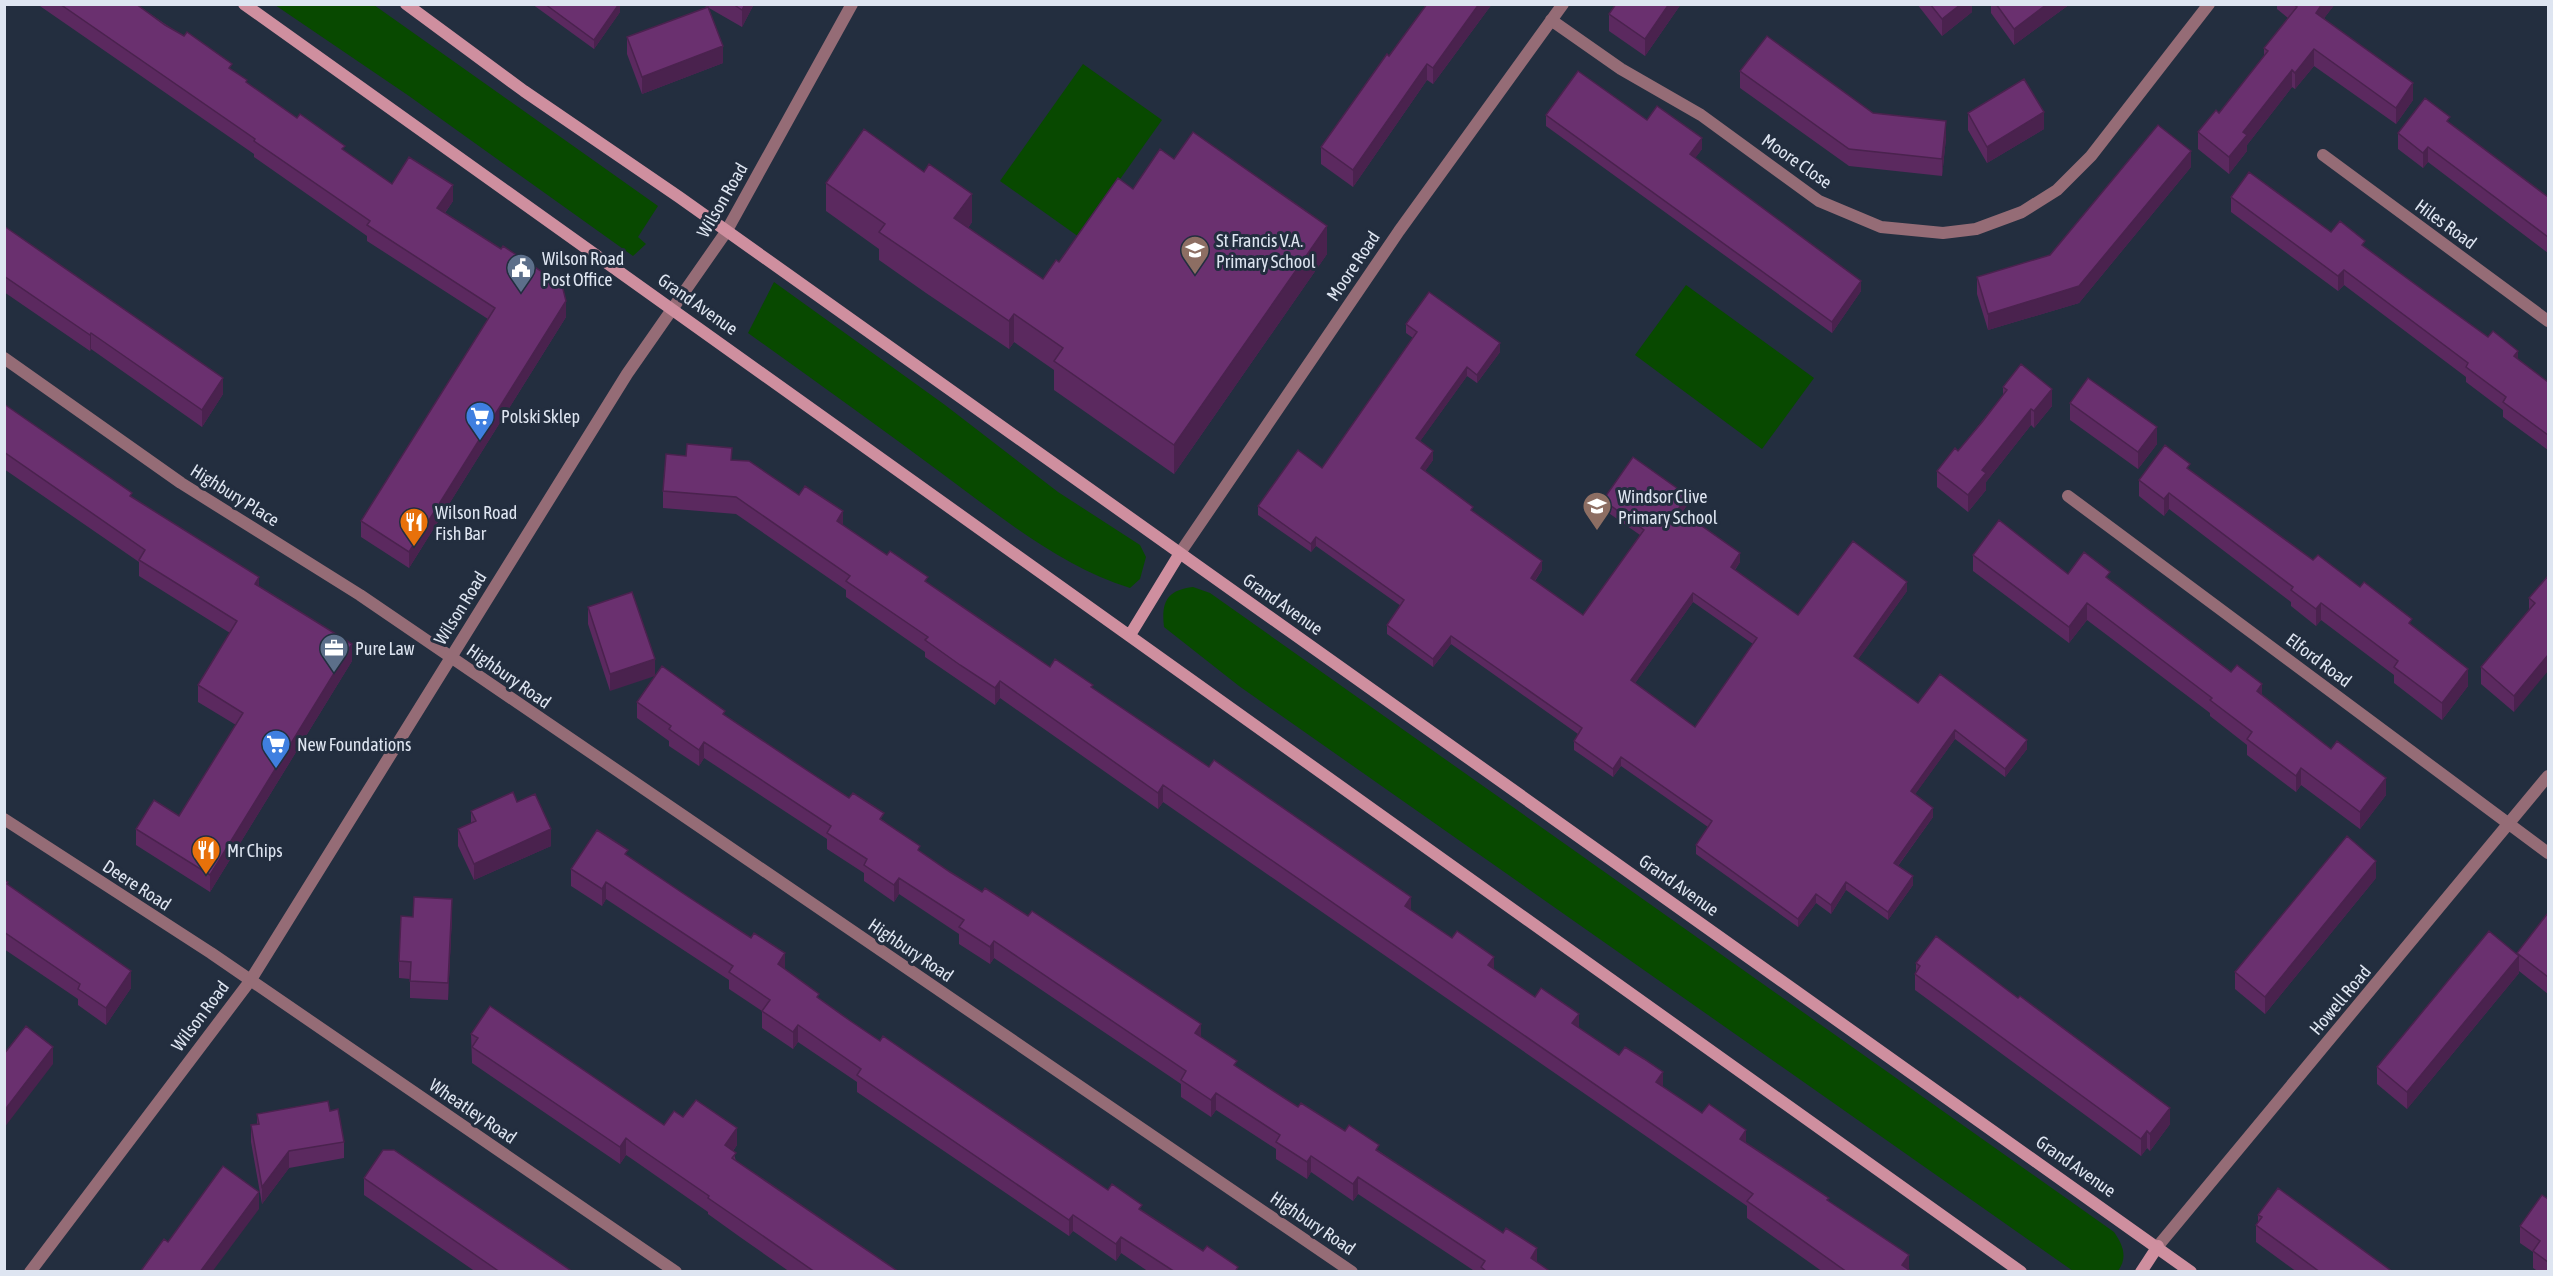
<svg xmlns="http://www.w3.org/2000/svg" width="2553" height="1276" font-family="'Asap Condensed',sans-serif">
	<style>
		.green { fill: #084900 }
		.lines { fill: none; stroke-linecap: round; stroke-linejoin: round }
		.street { stroke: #956c76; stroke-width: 12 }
		.secondary { stroke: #cf8f9f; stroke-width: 12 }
		.wall { fill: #5b295f; fill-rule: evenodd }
		.shaded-wall { fill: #4a224e }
		.building { fill: #6a306f; stroke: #4a224e; stroke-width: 1.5; fill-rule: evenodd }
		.labels { text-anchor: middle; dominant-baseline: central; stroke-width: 6; stroke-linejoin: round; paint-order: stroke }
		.street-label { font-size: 18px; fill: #dee5f1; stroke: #232e3f }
		.poi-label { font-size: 18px; fill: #dee5f1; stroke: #232e3f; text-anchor: start }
	</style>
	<rect width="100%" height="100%" fill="#232e3f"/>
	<path class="green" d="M275 5H374L658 206 638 237 646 244 633 256 409 96Z
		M1083 64 1162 120 1079 237 1000 181Z
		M774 282 945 405 1058 492 1140 545 1146 557 1140 579 1130 588C1059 566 1000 516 940 472 877 425 812 379 748 333Z
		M1686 285 1814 378 1762 449 1635 355Z
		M1193 587 1210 593 2114 1232C2123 1245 2128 1257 2118 1271H2073L1239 686 1164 627C1161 602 1167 590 1193 587Z"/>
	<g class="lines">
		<path class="street" d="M1551 20 1621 69 1701 115 1819 201 1881 227 1943 233 1976 229 2022 212 2057 190 2091 156 2209 4
			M2323 155 2548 321
			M4 358 181 483 360 595 1352 1272
			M2068 496 2548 853
			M1180 553 1399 231 1563 4
			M4 819 211 953 676 1272
			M2158 1246 2548 776
			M30 1272 250 981 627 374 726 232 852 4"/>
		<path class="secondary" d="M244 4 2021 1272
			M406 4 524 91 679 197 2191 1272
			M1130 635 1180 553
			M2141 1272 2158 1246"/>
	</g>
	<path class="wall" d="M37 4H136L232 70 247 83 392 184 453 201 445 213 566 317 409 568 361 537V521L488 319 367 241V236L254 157V154Z
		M532 4H620V12L594 49Z
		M705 4H754L742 27 709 8 723 63 642 94 627 54V37L707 7 705 6Z
		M1492 4 1433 84 1427 80 1353 187 1321 164V147L1389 56Z
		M1616 4H1681L1645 56 1609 31V14Z
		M1917 4H1972V12L1942 36Z
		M1991 4H2070L2014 45 1991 13Z
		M2277 4H2335L2324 18 2413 100 2396 124 2314 66 2295 89 2292 87 2247 145V151L2229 174 2198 149V132L2219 113 2264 56V48L2288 18 2277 9Z
		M1740 71 1873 113 1946 138 1942 176 1849 166 1740 88Z
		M1968 113 2044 129 1987 163 1968 130Z
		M1546 115 1647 120 1702 149 1695 158 1861 291 1832 333 1546 126Z
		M2450 124 2548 197V253L2428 162 2423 168 2398 149V133Z
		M1174 159 1327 254 1174 474 1054 390V370L1014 342 1009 349 926 293 879 260V249L826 211V183L972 222 968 228 1043 279 1133 189Z
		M2191 167 2079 303 1988 330 1977 294V277L2050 255Z
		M2231 197 2331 232 2365 247 2548 382V450L2503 417V410L2466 382V377L2344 285 2338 291 2231 212Z
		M4 226 223 394 202 427 91 349 90 351 4 292Z
		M1406 324 1500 352 1477 383 1467 376 1420 441 1433 460 1425 471 1542 570 1535 581 1583 615 1640 535 1603 509V500L1688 504 1682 512 1740 562 1735 570 1798 615 1907 591 1858 659 1918 703 2027 749 2005 777 1955 739 1915 794 1933 817 1898 866 1913 885 1888 920 1846 890 1831 914 1816 903 1798 927 1696 854V845L1708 827 1621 766 1613 777 1574 750V741L1578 734 1451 644 1433 667 1387 634V625L1401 606 1316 546 1311 552 1258 515V506L1322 468 1413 338 1406 333ZM1693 602 1753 644 1695 727 1635 683Z
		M2003 387 2052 406 2034 428 2031 425 1986 482V490L1968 512 1937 487V471L1958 451 2003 395Z
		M2070 403 2157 444 2138 469 2070 420Z
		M4 404 132 497 259 587 352 661 210 892 136 845V829L179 816 236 725 198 702V685L230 633 139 576V562L4 469Z
		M686 456 732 460 843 525 1050 667 1093 689 1494 970 1829 1201 1912 1272H1823L1747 1218V1206L1163 802 1158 809 1000 698 995 705 925 657V652L846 597V590L736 514 663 508V491Z
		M2190 470 2313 560 2412 626 2468 686 2442 720 2394 683V675L2321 620 2316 626 2291 606V602L2169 509 2164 516 2139 496V480Z
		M1973 555 2068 574 2110 580 2262 695 2386 795 2360 829 2301 785 2296 792 2247 755V745L2210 716V713L2087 620 2069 643 1973 571Z
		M2548 576 2514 712 2481 684V667L2529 611V598Z
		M632 592 610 691 588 624V607Z
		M637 702 725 716 884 821 920 852 1201 1037 1237 1067 1298 1107 1345 1131 1379 1151 1551 1272H1476L1358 1194 1353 1201 1311 1172 1307 1179 1276 1159V1149L1216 1110 1211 1117 1181 1097V1084L1147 1061 994 958 990 964 959 944V934L899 894 894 902 864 881V873L827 849V839L704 758 699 766 669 746V741L637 718Z
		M517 802 551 846 474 880 458 846V829L471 823V811Z
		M628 856 785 970 819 999 880 1041 1108 1190 1142 1211 1203 1251 1238 1272H1149L1121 1253 1116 1261 1073 1231 1069 1236 857 1092V1082L798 1042 793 1049 762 1028V1011L729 989V980L606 899 602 906 571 886V869Z
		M2376 878 2265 1014 2235 989V972Z
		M4 880 8 885 131 988 106 1025 78 1005V999L4 949Z
		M2548 913V994L2519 971V973L2407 1109 2377 1084V1067L2517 954V953Z
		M452 915 448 1000 410 998V979L399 978V961L413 917Z
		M1916 963 2170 1124 2150 1151 2147 1148 2141 1156 1915 990V974L1916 971Z
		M471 1034 664 1125 683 1117 737 1145 733 1151 736 1161 899 1272H790L740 1237 708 1214V1212L632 1159 626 1155 620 1164 472 1063Z
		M330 1111 344 1142V1158L289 1168 262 1204 251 1142V1125L257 1124V1114Z
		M364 1178 573 1272H476L364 1195Z
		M2548 1199V1272H2539L2533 1268V1252L2520 1243V1226Z
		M2258 1215 2393 1272H2297L2256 1242V1225L2258 1223Z"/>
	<path class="shaded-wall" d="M619 4H620V12L594 49V40Z
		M745 4H754L742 27V10Z
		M1479 4H1492L1433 84V68Z
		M1669 4H1681L1645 56V39Z
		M1961 4H1972V12L1942 36V19Z
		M2047 4H2070L2014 45V29Z
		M2322 4H2335L2316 29V13Z
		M723 46V63L642 94V77Z
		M2314 49V66L2295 89V73Z
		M1427 64V80L1353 187V170Z
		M2292 70V87L2247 145V151L2229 174V157L2243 132Z
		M2413 83V100L2396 124V108Z
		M2044 112V129L1987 163V147Z
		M1946 121V138L1942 176V159Z
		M1702 138V149L1690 165V154Z
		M2428 147V162L2423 168V153Z
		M2191 151V167L2079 303 1988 330V314Z
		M453 185V201L437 224V208Z
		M972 194V222L954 247V218Z
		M1327 226V254L1174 474V445Z
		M2344 270V285L2338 291V276Z
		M1861 281V291L1832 333V322Z
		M566 301V317L409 568V552Z
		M1014 314V342L1009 349V321Z
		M91 333V349L90 351V335Z
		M1500 343V352L1477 383V375Z
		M2518 351V366L2514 356Z
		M1467 367V376L1416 447V438Z
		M223 378V394L202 427V410Z
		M2052 389V406L2034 428V411Z
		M2031 409V425L1986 482V490L1968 512V495L1982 470Z
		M2157 427V444L2138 469V452Z
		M1433 451V460L1421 477V468Z
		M2169 493V509L2164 516V499Z
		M1688 496V504L1678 518V509Z
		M843 511V528L837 521Z
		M1316 537V546L1311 552V544Z
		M1740 553V562L1731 575V567Z
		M1542 561V570L1531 586V578Z
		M259 577V594L255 584Z
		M1907 582V591L1854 665V656Z
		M1693 593V602L1631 689V680Z
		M2087 603V620L2069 643V627Z
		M2321 603V620L2316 626V609Z
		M1451 636V644L1433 667V659Z
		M352 644V661L210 892V875Z
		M2548 655V671L2514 712V696Z
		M655 659V676L610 691V674Z
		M2468 669V686L2442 720V703Z
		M1000 681V698L995 705V688Z
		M2262 684V701L2257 691Z
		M1955 730V739L1911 800V791Z
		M2027 740V749L2005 777V769Z
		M704 742V758L699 766V750Z
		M1621 757V766L1613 777V769Z
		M2301 768V785L2296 792V776Z
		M2386 778V795L2360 829V812Z
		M1163 785V802L1158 809V793Z
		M1933 808V817L1894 871V863Z
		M551 829V846L474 880V864Z
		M2376 861V878L2265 1014V997Z
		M1913 876V885L1888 920V912Z
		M899 878V894L894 902V885Z
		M606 882V899L602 906V889Z
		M1846 882V890L1831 914V905Z
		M1816 894V903L1798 927V919Z
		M1411 897V914L1405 906Z
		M452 899V915L448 1000V983Z
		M994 941V958L990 964V947Z
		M785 953V970L778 964Z
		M2519 956V973L2407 1109V1092Z
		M1494 957V973L1488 965Z
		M131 971V988L106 1025V1008Z
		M1579 1014V1030L1572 1023Z
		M1201 1024V1041L1195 1033Z
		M798 1025V1042L793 1049V1032Z
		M53 1047V1064L4 1128V1111Z
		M1663 1072V1089L1656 1082Z
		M1216 1093V1110L1211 1117V1100Z
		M2170 1108V1124L2150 1151V1134Z
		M737 1128V1145L725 1162V1145Z
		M1746 1130V1146L1740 1139Z
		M2147 1131V1148L2141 1156V1139Z
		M626 1138V1155L620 1164V1147Z
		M289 1151V1168L262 1204V1187Z
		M1311 1156V1172L1307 1179V1162Z
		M1358 1177V1194L1353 1201V1184Z
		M259 1192V1209L212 1272H200Z
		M1073 1215V1231L1069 1236V1220Z
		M1121 1237V1253L1116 1261V1244Z
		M1537 1248V1265L1531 1258Z
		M1909 1255V1272L1902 1265Z"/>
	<path class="building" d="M60 4H136L165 25 184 36 187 32 232 64 229 68 247 80 246 82 297 118 300 114 345 146 342 149 392 184 409 157 453 185 437 208 501 249 503 246 562 285 566 301 409 552 361 521 495 308 367 225 370 221 254 141 255 139Z
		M545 4H619L594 40Z
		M733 4H745L742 10Z
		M1427 4H1479L1433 68 1427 64 1353 170 1321 147 1387 54 1389 56Z
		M1616 4H1669L1645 39 1609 14Z
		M1930 4H1961L1942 19Z
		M1996 4H2047L2014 29Z
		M2293 4H2322L2316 13 2413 83 2396 108 2314 49 2295 73 2292 70 2243 132 2247 135 2229 157 2198 132 2216 110 2219 113 2268 51 2264 48 2297 7Z
		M708 7 723 46 642 77 627 37Z
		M1767 36 1873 113 1946 121 1942 159 1849 149 1740 71Z
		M1578 71 1647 120 1657 106 1702 138 1690 154 1861 281 1832 322 1546 115Z
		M2024 79 2044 112 1987 147 1968 113Z
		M2425 98 2450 117 2447 121 2548 197V237L2428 147 2423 153 2398 133Z
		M2158 125 2191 151 2079 286 1988 314 1977 277 2050 255Z
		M864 129 924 172 929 164 972 194 954 218 1043 279 1056 260 1059 262 1118 178 1133 189 1160 149 1174 159 1193 132 1327 226 1174 445 1054 361 1063 348 1014 314 1009 321 926 264 879 232 885 224 826 183Z
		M2249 172 2331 232 2340 221 2365 241 2362 245 2423 290 2488 337 2493 331 2518 351 2514 356 2548 382V435L2503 402 2506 397 2466 367 2468 363 2344 270 2338 276 2231 197Z
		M4 226 223 378 202 410 91 333 90 335 4 276Z
		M1429 292 1500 343 1477 375 1467 367 1416 438 1433 451 1421 468 1473 507 1471 510 1542 561 1531 578 1583 615 1644 530 1603 500 1633 457 1688 496 1678 509 1740 553 1731 567 1798 615 1853 541 1907 582 1854 656 1918 703 1940 674 2027 740 2005 769 1955 730 1911 791 1933 808 1894 863 1913 876 1888 912 1846 882 1831 905 1816 894 1798 919 1696 845 1712 821 1621 757 1613 769 1574 741 1582 728 1451 636 1433 659 1387 625 1404 600 1316 537 1311 544 1258 506 1298 450 1322 468 1417 332 1406 324ZM1693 593 1757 638 1695 727 1631 680Z
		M2021 364 2052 389 2034 411 2031 409 1982 470 1986 473 1968 495 1937 471 1955 448 1958 451 1983 421 2007 390 2003 387Z
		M2088 378 2157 427 2138 452 2070 403Z
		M4 404 132 493 130 496 259 577 255 584 352 644 210 875 136 829 154 800 179 816 243 713 198 685 237 621 139 560 145 550 4 452Z
		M687 444 732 448 731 460 749 461 799 495 805 486 843 511 837 521 887 555 890 551 928 577 925 581 1050 667 1055 659 1093 685 1091 687 1209 767 1214 760 1411 897 1405 906 1452 938 1457 931 1494 957 1488 965 1535 997 1541 988 1579 1014 1572 1023 1619 1055 1625 1047 1644 1059 1663 1072 1656 1082 1702 1113 1709 1104 1746 1130 1740 1139 1829 1198 1827 1200 1909 1255 1902 1265 1912 1272H1847L1747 1201 1753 1194 1163 785 1158 793 1000 681 995 688 960 665 925 640 928 637 846 581 850 576 736 497 663 491 666 454 686 456Z
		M2165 445 2190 464 2187 468 2313 560 2318 555 2360 587 2364 582 2412 619 2409 623 2468 669 2442 703 2394 667 2398 661 2321 603 2316 609 2291 590 2293 587 2169 493 2164 499 2139 480Z
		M1999 520 2068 574 2084 552 2110 572 2106 577 2231 672 2237 665 2262 684 2257 691 2331 749 2337 741 2386 778 2360 812 2301 768 2296 776 2247 739 2252 732 2210 700 2212 698 2087 603 2069 627 1973 555Z
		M2548 576V655L2514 696 2481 667 2535 603 2529 598Z
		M632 592 655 659 610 674 588 607Z
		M662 666 725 711 723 714 817 777 849 798 853 793 884 813 880 819 920 846 918 850 950 872 982 892 985 888 1028 916 1032 911 1201 1024 1195 1033 1237 1061 1234 1065 1267 1087 1298 1107 1301 1103 1345 1131 1349 1125 1379 1145 1376 1150 1503 1233 1506 1228 1537 1248 1531 1258 1551 1272H1487L1481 1267 1485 1261 1358 1177 1353 1184 1311 1156 1307 1162 1276 1142 1280 1135 1216 1093 1211 1100 1181 1080 1186 1071 994 941 990 947 959 927 964 920 899 878 894 885 864 865 867 859 827 833 831 826 704 742 699 750 669 729 671 726 637 702Z
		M513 792 517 802 535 794 551 829 474 864 458 829 476 821 471 811Z
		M597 830 628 850 625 854 687 896 751 938 754 933 785 953 778 964 819 994 817 997 849 1020 880 1041 883 1036 1108 1190 1112 1184 1142 1205 1139 1209 1203 1251 1207 1246 1238 1267 1235 1272H1175L1121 1237 1116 1244 1073 1215 1069 1220 857 1075 861 1069 798 1025 793 1032 762 1011 770 1000 729 972 733 966 606 882 602 889 571 869Z
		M2347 836 2376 861 2265 997 2235 972Z
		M4 880 8 882 7 884 131 971 106 1008 78 989 80 984 4 932Z
		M414 897 452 899 448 983 410 981 411 962 399 961 401 916 413 917Z
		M2548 913V977L2517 953Z
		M2489 931 2519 956 2407 1092 2377 1067Z
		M1936 936 2018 998 2020 996 2170 1108 2150 1134 2147 1131 2141 1139 1915 974 1920 966 1916 963Z
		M490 1006 664 1125 674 1111 683 1117 696 1100 737 1128 725 1145 736 1153 732 1158 899 1272H815L740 1220 708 1198 709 1196 632 1143 626 1138 620 1147 472 1047 478 1038 471 1034Z
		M26 1026 53 1047 4 1111V1054Z
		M328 1101 330 1111 338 1109 344 1142 289 1151 262 1187 251 1125 259 1124 257 1114Z
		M383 1150H394L573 1272H500L364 1178Z
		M223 1166 259 1192 200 1272H140L164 1239 168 1242Z
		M2278 1188 2393 1272H2320L2256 1225 2262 1217 2258 1215Z
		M2542 1195 2548 1199V1262L2533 1251 2540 1241 2520 1226Z"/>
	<defs>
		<g id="school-pin" transform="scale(1.5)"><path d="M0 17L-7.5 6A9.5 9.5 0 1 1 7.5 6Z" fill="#8d6e63" stroke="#232e3f"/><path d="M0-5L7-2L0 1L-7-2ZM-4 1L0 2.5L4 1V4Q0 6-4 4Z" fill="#fff"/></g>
		<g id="civic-pin" transform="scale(1.5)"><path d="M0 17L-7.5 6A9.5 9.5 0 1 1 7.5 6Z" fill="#5c6f8a" stroke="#232e3f"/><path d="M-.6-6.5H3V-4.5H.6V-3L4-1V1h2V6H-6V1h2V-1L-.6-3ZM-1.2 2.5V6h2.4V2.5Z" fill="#fff"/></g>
		<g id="supermarket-pin" transform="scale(1.5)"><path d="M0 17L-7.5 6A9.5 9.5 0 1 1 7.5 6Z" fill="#3f7fe0" stroke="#232e3f"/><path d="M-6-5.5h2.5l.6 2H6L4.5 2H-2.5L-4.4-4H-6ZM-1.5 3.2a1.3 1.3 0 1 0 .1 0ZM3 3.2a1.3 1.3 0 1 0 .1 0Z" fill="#fff"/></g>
		<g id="restaurant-pin" transform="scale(1.5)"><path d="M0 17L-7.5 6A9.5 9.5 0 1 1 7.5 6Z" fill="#e8710a" stroke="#232e3f"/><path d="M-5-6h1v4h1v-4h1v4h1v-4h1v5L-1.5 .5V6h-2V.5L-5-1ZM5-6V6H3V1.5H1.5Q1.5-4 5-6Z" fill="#fff"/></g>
		<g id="office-pin" transform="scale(1.5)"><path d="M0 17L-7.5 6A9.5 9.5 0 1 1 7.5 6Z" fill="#5c6f8a" stroke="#232e3f"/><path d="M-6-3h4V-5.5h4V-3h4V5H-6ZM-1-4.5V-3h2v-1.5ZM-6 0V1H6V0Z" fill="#fff"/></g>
	</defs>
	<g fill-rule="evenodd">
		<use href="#school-pin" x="1195" y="250"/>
		<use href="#civic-pin" x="521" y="268"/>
		<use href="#supermarket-pin" x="480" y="416"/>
		<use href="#school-pin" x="1597" y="506"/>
		<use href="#restaurant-pin" x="414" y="522"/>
		<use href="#office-pin" x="334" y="648"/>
		<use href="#supermarket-pin" x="276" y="744"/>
		<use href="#restaurant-pin" x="206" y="850"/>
	</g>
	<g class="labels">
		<g class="street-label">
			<text transform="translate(1797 161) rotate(35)">Moore Close</text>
			<text transform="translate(722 200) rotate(-60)">Wilson Road</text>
			<text transform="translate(2446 224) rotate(36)">Hiles Road</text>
			<text transform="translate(1353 266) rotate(-56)">Moore Road</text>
			<text transform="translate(698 304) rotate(35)">Grand Avenue</text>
			<text transform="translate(235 495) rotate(32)">Highbury Place</text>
			<text transform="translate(1283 604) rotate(35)">Grand Avenue</text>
			<text transform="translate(460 608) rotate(-58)">Wilson Road</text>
			<text transform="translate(2319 660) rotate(37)">Elford Road</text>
			<text transform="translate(509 676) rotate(35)">Highbury Road</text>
			<text transform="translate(137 885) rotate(33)">Deere Road</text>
			<text transform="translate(1679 885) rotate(35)">Grand Avenue</text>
			<text transform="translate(911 950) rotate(34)">Highbury Road</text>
			<text transform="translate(2340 1000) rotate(-50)">Howell Road</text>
			<text transform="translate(200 1016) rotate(-53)">Wilson Road</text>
			<text transform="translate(473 1111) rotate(34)">Wheatley Road</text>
			<text transform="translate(2076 1166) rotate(35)">Grand Avenue</text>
			<text transform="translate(1313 1223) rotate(34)">Highbury Road</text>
		</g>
		<g class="poi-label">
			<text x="1216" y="240">St Francis V.A.<tspan x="1216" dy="21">Primary School</tspan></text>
			<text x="542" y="258">Wilson Road<tspan x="542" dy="21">Post Office</tspan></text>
			<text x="501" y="416">Polski Sklep</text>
			<text x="1618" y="496">Windsor Clive<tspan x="1618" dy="21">Primary School</tspan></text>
			<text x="435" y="512">Wilson Road<tspan x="435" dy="21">Fish Bar</tspan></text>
			<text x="355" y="648">Pure Law</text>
			<text x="297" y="744">New Foundations</text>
			<text x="227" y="850">Mr Chips</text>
		</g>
	</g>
	<rect width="2553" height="1276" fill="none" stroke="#dee5f1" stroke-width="12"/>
</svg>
